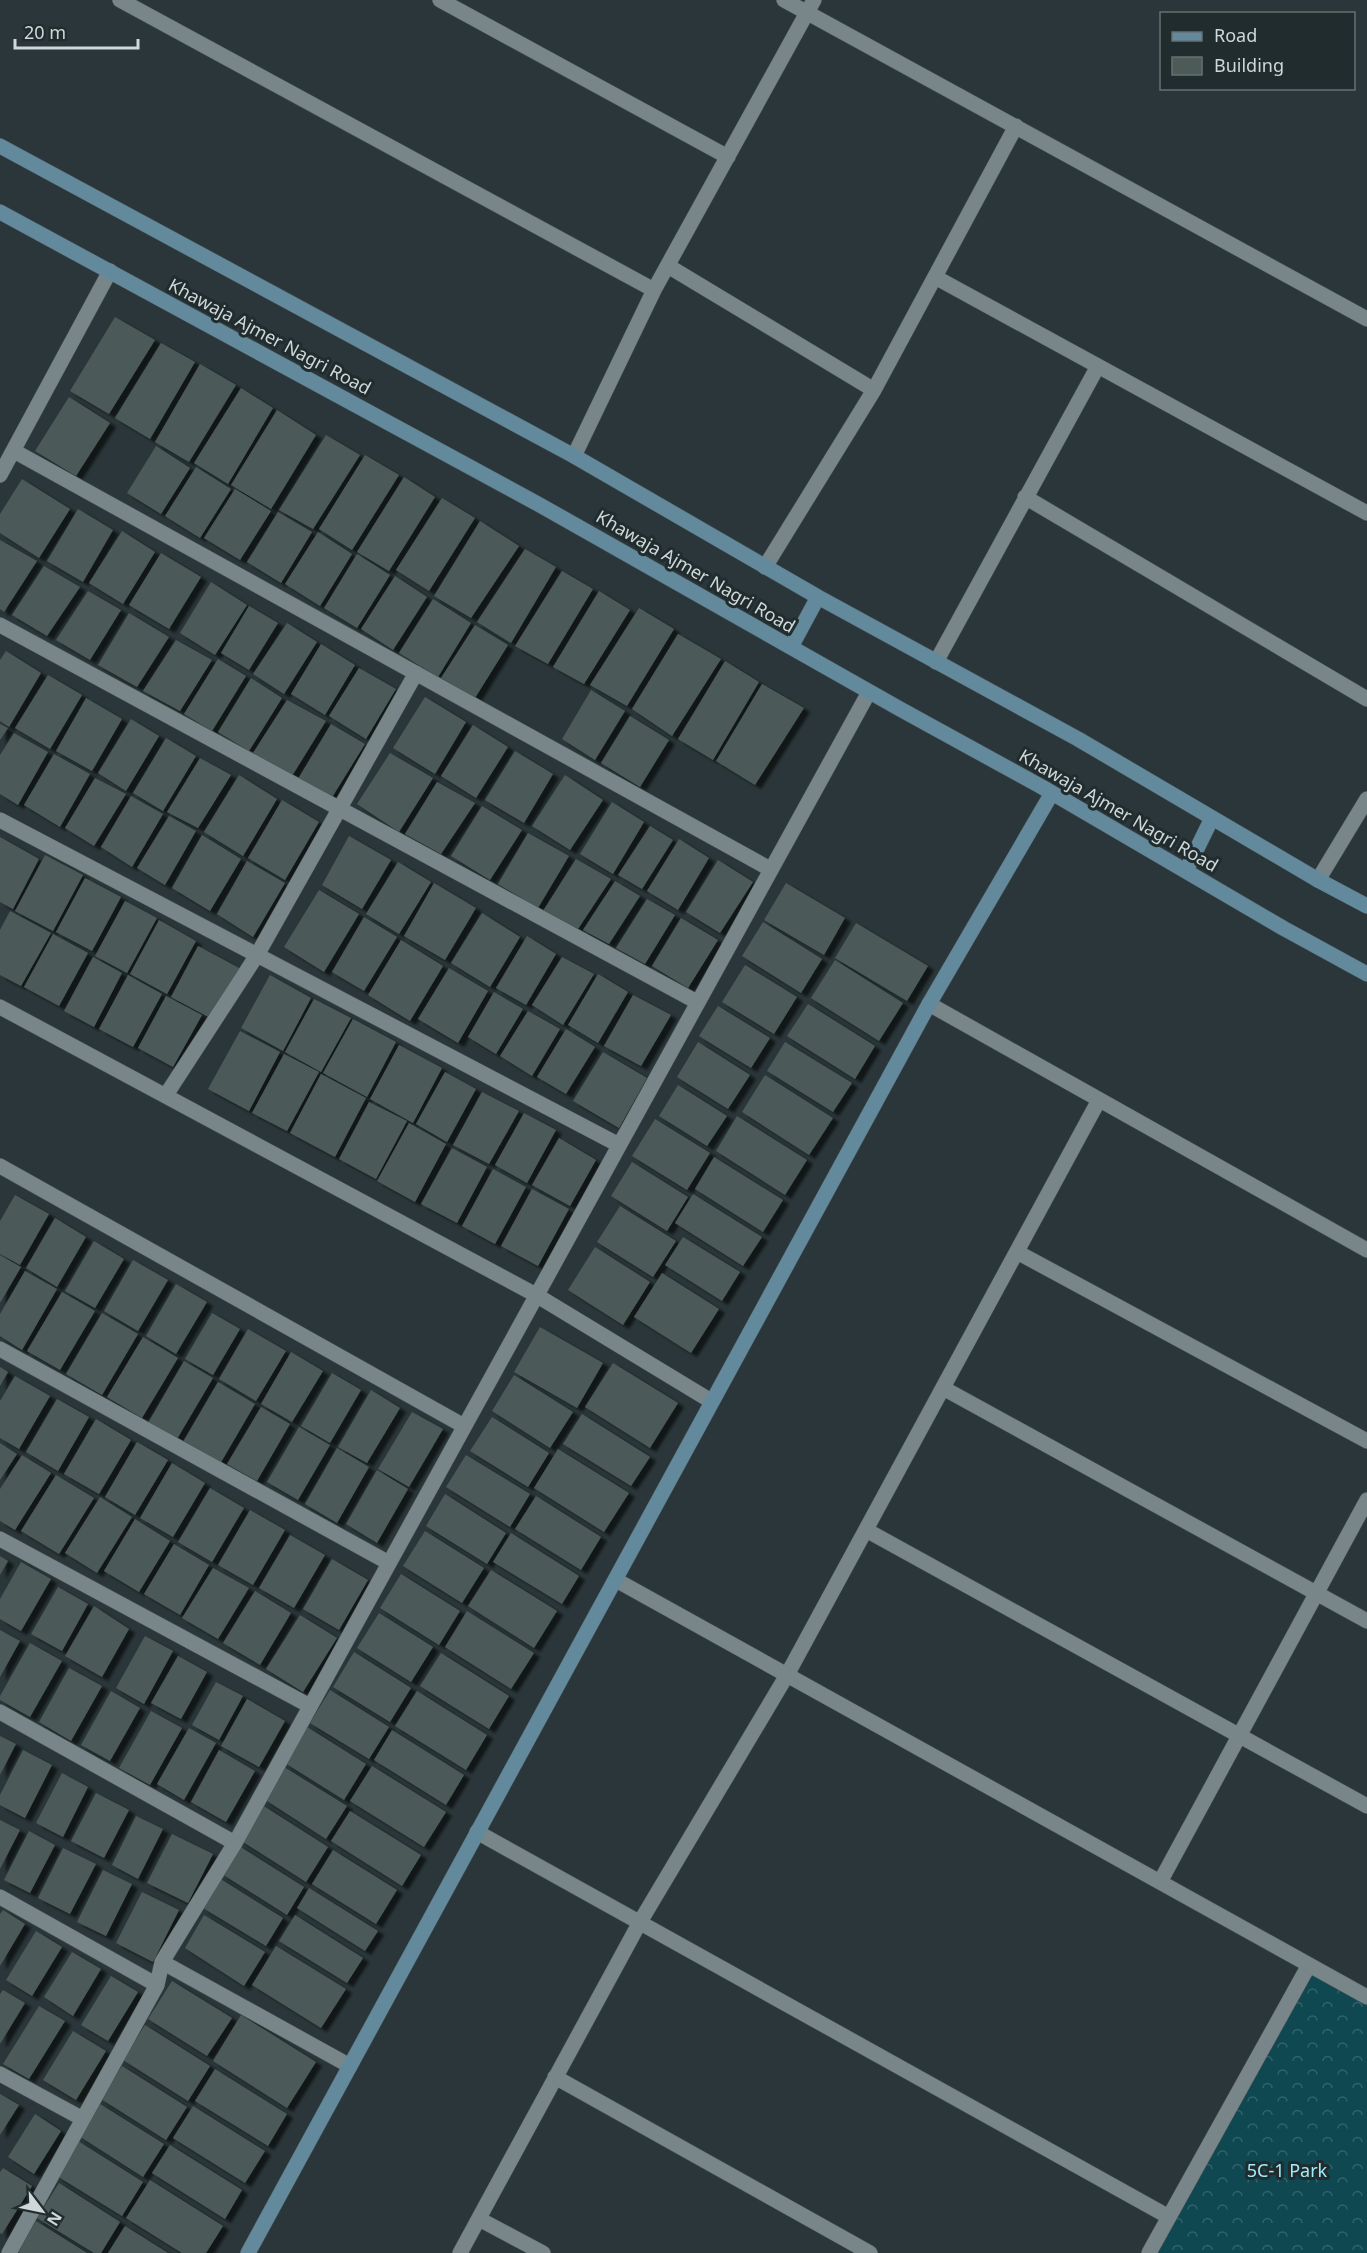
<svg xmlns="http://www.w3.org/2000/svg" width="1367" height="2253" font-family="'Noto Sans',sans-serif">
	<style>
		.forest { fill: url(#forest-crowns) }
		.building { fill: #4c5a58; filter: url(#shadow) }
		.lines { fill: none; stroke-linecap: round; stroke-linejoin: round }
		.street-casing { stroke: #475154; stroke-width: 16 }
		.secondary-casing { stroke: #475154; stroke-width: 16 }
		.street { stroke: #788689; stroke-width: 15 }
		.secondary { stroke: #628a9c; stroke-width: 15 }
		.labels { text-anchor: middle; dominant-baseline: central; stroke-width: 6; stroke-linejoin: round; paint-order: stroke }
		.street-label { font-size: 18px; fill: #cfd7d8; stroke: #202c2e }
		.park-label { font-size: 18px; fill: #9fecfb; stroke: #202c2e }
	</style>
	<defs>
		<pattern id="forest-crowns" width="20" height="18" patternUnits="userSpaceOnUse" patternTransform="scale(1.5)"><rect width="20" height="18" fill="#104852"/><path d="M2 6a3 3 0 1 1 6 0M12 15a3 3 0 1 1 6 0" fill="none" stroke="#32626a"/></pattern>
		<filter id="shadow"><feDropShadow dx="6" dy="4" stdDeviation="1.5" flood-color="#0009"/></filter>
	</defs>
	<rect width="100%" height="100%" fill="#2a3639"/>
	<path class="forest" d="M1309 1965 1367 1997V2253H1149Z"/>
	<path class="building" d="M115 317 155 340 109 414 70 391Z
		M161 343 195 362 150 439 115 418Z
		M200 364 236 385 189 462 155 442Z
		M241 388 273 408 228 484 194 463Z
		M69 397 110 423 76 476 35 451Z
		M277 410 316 435 271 509 231 485Z
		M326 435 360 455 313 529 279 510Z
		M156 446 190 468 161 514 127 493Z
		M365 455 399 475 352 550 319 529Z
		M196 467 231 489 200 538 165 516Z
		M404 477 435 497 389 571 357 552Z
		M22 479 70 509 39 558 0 533V514Z
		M235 489 271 511 240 560 204 538Z
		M442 498 475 518 429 591 396 570Z
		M78 509 113 530 83 582 47 561Z
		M278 512 312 532 281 583 247 562Z
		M480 521 519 546 471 618 434 596Z
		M122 531 155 552 123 604 89 583Z
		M318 532 352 554 320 606 285 584Z
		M0 540 37 561 4 612 0 609Z
		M525 549 556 567 511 643 477 622Z
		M161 553 201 577 169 629 129 605Z
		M357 554 390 575 357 628 324 608Z
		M44 566 80 587 47 636 12 615Z
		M562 571 593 589 548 664 515 646Z
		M395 576 427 597 393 650 361 629Z
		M211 582 247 605 215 655 180 633Z
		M88 591 121 610 90 660 56 640Z
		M599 591 630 610 584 684 553 667Z
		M433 599 471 623 438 677 399 653Z
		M249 606 278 623 249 670 221 653Z
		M639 608 674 629 627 706 590 685Z
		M129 613 169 637 137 687 98 665Z
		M287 623 317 642 284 694 253 674Z
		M475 625 508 645 475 698 441 678Z
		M678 634 721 659 672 736 632 709Z
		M176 640 212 660 180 711 143 691Z
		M321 644 355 665 325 715 291 694Z
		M6 651 41 673 9 727 0 721V660Z
		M218 659 246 676 212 731 184 714Z
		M725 661 759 682 713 760 678 739Z
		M359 668 396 689 366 739 329 716Z
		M48 675 82 695 50 749 15 728Z
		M251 678 282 698 249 751 218 732Z
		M762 684 804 708 755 785 716 761Z
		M591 690 625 711 595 760 562 739Z
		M425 697 466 722 435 774 393 748Z
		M86 698 122 719 92 771 56 751Z
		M287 700 326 721 292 776 253 753Z
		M630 716 669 740 640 787 601 763Z
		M131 719 159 736 126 791 98 773Z
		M0 724 8 728 0 740Z
		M331 724 365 744 331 799 298 779Z
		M473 725 508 747 476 798 441 776Z
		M14 733 48 752 18 805 0 794V755Z
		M166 738 196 756 163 811 133 793Z
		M515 751 553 774 524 823 485 800Z
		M390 753 433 778 399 832 357 804Z
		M54 754 90 774 60 827 24 805Z
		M200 758 231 775 198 828 167 812Z
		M239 775 277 799 243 856 204 832Z
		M565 775 603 800 570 850 532 826Z
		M95 778 126 794 94 846 65 828Z
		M437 782 475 803 441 854 405 834Z
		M131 796 163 814 132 867 101 847Z
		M282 800 319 822 285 880 248 858Z
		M612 802 644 822 613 874 580 854Z
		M482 806 522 830 490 880 451 856Z
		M169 816 196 831 165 885 137 868Z
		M650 826 673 840 642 889 618 875Z
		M528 833 569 856 538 908 498 884Z
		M202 835 241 859 210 911 172 888Z
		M349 836 391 860 362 909 322 885Z
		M0 837 39 859 13 909 0 902Z
		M679 839 709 858 678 910 647 891Z
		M45 855 83 875 53 931 15 911Z
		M576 859 611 879 578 929 543 911Z
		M718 860 753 882 720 933 686 912Z
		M247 861 285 883 253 937 217 914Z
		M398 862 431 882 399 934 366 914Z
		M85 878 121 897 92 951 56 932Z
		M615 881 640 896 609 944 583 930Z
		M434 883 476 908 445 960 404 936Z
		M786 883 845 918 824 955 764 920Z
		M319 890 359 914 324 972 284 947Z
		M647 899 675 915 645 964 616 948Z
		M125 901 157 918 127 973 95 956Z
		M10 911 51 933 21 986 0 975V930Z
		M482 913 520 937 490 987 451 963Z
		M364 917 397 937 364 991 332 972Z
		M681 918 718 940 688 988 652 966Z
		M159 920 196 941 167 994 130 974Z
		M763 922 822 959 801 993 742 956Z
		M856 923 928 966 907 1001 835 958Z
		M53 934 88 953 59 1006 24 987Z
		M527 936 556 954 526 1005 496 988Z
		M401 940 443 966 410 1021 368 995Z
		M198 946 241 969 214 1020 171 997Z
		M93 957 122 973 94 1027 64 1011Z
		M562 957 594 974 563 1025 532 1005Z
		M835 960 903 1003 879 1041 811 998Z
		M745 965 797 997 774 1034 722 1002Z
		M449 968 488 991 458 1043 418 1019Z
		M598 974 628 992 598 1043 568 1025Z
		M128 975 162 994 133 1047 99 1029Z
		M270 975 311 998 283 1051 241 1028Z
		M494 992 523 1009 496 1054 468 1037Z
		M633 995 671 1015 641 1066 604 1046Z
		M166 996 202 1015 173 1067 138 1048Z
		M314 999 351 1018 321 1072 285 1052Z
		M808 1004 875 1046 855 1079 787 1036Z
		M718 1006 770 1038 751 1068 699 1036Z
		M528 1011 560 1029 532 1076 500 1056Z
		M353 1019 396 1042 367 1097 323 1073Z
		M566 1029 595 1047 566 1094 537 1077Z
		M240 1031 280 1052 249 1111 208 1089Z
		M698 1042 750 1075 728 1109 677 1077Z
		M785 1042 852 1083 833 1112 767 1071Z
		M399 1045 442 1068 413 1123 370 1099Z
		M603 1052 647 1078 619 1128 573 1101Z
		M284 1054 319 1072 287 1131 252 1113Z
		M445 1072 476 1089 447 1142 416 1124Z
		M321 1074 366 1098 335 1157 290 1133Z
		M765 1075 833 1118 809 1155 742 1112Z
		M678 1085 727 1116 707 1146 659 1116Z
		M482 1092 519 1111 489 1164 453 1145Z
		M369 1102 407 1121 376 1179 339 1159Z
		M524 1113 556 1130 527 1183 495 1165Z
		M737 1116 807 1160 785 1195 716 1151Z
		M655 1119 710 1153 687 1190 632 1156Z
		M409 1123 446 1144 415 1202 377 1181Z
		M559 1138 596 1160 570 1206 532 1185Z
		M452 1148 487 1167 457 1223 421 1204Z
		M714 1157 783 1200 763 1232 695 1189Z
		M632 1162 688 1197 667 1231 611 1196Z
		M493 1169 526 1187 495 1244 462 1226Z
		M532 1189 569 1209 538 1266 501 1246Z
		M693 1194 762 1237 743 1266 675 1223Z
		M15 1195 49 1214 20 1265 0 1254V1221Z
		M620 1206 676 1241 653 1277 597 1242Z
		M55 1218 86 1237 57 1287 26 1268Z
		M683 1237 740 1272 722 1301 665 1265Z
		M94 1241 124 1259 95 1308 65 1291Z
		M595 1247 650 1282 623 1325 568 1290Z
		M0 1255 21 1267 0 1303Z
		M133 1260 168 1280 138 1331 104 1311Z
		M25 1271 57 1289 22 1350 0 1336V1314Z
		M662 1273 719 1309 691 1353 634 1317Z
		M176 1284 207 1302 176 1354 146 1336Z
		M62 1292 95 1311 60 1370 27 1351Z
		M102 1313 138 1334 102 1395 66 1374Z
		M212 1313 240 1329 213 1375 185 1359Z
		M540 1327 603 1363 577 1408 514 1372Z
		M248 1329 286 1351 256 1401 219 1379Z
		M143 1337 178 1358 142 1418 107 1397Z
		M291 1352 323 1371 292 1422 261 1404Z
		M184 1361 213 1378 177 1439 148 1423Z
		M613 1363 678 1403 650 1448 585 1407Z
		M0 1367 8 1372 0 1386Z
		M332 1373 361 1390 330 1443 301 1426Z
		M514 1375 573 1412 550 1448 492 1411Z
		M15 1376 50 1396 19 1449 0 1438V1401Z
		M218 1382 255 1404 220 1464 183 1442Z
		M371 1390 400 1408 367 1463 338 1447Z
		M57 1399 89 1417 58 1471 26 1452Z
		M261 1407 290 1424 257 1481 227 1464Z
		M412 1412 443 1429 409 1487 378 1469Z
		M582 1414 650 1457 631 1486 563 1444Z
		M492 1417 549 1453 528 1487 470 1451Z
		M96 1419 131 1440 99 1494 64 1474Z
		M299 1427 330 1445 298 1500 267 1482Z
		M137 1442 168 1460 135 1515 105 1497Z
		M0 1443 17 1454 0 1480Z
		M337 1448 369 1467 337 1523 305 1504Z
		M558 1449 629 1493 604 1532 534 1488Z
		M22 1455 51 1473 15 1530 0 1521V1489Z
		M466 1455 530 1494 510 1527 446 1487Z
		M172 1463 205 1483 173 1537 140 1518Z
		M377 1470 408 1489 377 1543 346 1524Z
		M56 1475 94 1498 59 1554 21 1531Z
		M210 1488 244 1508 212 1562 178 1542Z
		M445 1494 506 1533 487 1564 426 1526Z
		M536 1496 601 1537 581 1570 515 1529Z
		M100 1497 132 1517 97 1573 65 1553Z
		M250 1510 285 1530 253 1585 218 1565Z
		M135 1519 170 1541 139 1592 104 1571Z
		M425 1531 484 1568 462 1603 403 1566Z
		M511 1533 579 1576 562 1604 493 1562Z
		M290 1535 325 1555 294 1608 259 1588Z
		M174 1544 209 1565 180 1615 144 1594Z
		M0 1556 8 1561 0 1575Z
		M332 1559 368 1580 339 1630 303 1609Z
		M21 1562 51 1579 21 1631 0 1619V1599Z
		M213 1568 249 1588 218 1639 182 1618Z
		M491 1570 557 1611 534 1648 468 1606Z
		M401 1574 460 1611 439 1645 380 1608Z
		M58 1587 88 1604 62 1651 31 1634Z
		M255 1591 291 1613 260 1665 223 1643Z
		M94 1606 129 1629 102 1677 65 1656Z
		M467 1611 534 1653 511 1689 445 1647Z
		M379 1613 433 1647 411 1682 357 1648Z
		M300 1615 337 1638 303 1692 266 1669Z
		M0 1630 20 1641 0 1677Z
		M145 1636 173 1651 144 1704 116 1688Z
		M30 1643 62 1661 30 1717 0 1700V1696Z
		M354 1652 411 1688 390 1722 333 1687Z
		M441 1653 509 1696 489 1729 420 1686Z
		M178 1656 207 1672 181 1719 151 1703Z
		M69 1668 102 1686 71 1741 39 1722Z
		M216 1682 243 1696 219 1740 192 1725Z
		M330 1690 389 1727 369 1759 310 1723Z
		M111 1691 140 1708 110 1761 81 1745Z
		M417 1691 487 1735 466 1770 395 1726Z
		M247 1699 285 1721 259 1767 221 1746Z
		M151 1711 182 1728 150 1785 119 1768Z
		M307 1727 366 1764 344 1800 285 1763Z
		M189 1728 216 1743 184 1800 157 1784Z
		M392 1730 464 1775 446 1805 374 1760Z
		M0 1736 16 1744 0 1775Z
		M23 1750 52 1765 25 1818 0 1805V1795Z
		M219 1750 255 1771 226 1822 191 1802Z
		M372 1766 446 1812 424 1847 350 1801Z
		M284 1767 347 1806 326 1839 264 1799Z
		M62 1773 88 1787 63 1837 36 1823Z
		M96 1793 129 1810 104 1858 71 1841Z
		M262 1805 328 1847 306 1882 240 1840Z
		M350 1811 421 1855 402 1886 331 1841Z
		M136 1816 163 1829 138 1879 112 1865Z
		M0 1820 20 1830 0 1869Z
		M29 1831 55 1845 30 1893 4 1880Z
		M172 1834 213 1854 188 1903 147 1883Z
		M239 1846 304 1887 287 1915 222 1874Z
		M63 1848 96 1864 70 1914 38 1898Z
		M333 1850 397 1890 376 1924 312 1884Z
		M103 1870 132 1884 106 1936 77 1922Z
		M219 1878 283 1918 266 1946 203 1908Z
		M309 1888 378 1931 365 1951 297 1908Z
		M142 1892 179 1910 153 1962 116 1943Z
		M3 1910 25 1924 0 1966V1914Z
		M204 1915 265 1952 244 1986 185 1948Z
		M295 1915 363 1958 347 1983 279 1941Z
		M36 1931 62 1947 32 1996 6 1980Z
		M276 1946 346 1989 321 2028 252 1985Z
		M72 1952 101 1969 73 2016 44 1997Z
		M111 1976 138 1992 108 2041 81 2025Z
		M172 1981 232 2018 207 2056 148 2019Z
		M3 1990 25 2003 0 2044V1994Z
		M39 2006 65 2021 29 2079 3 2064Z
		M241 2015 316 2062 287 2108 213 2061Z
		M145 2025 210 2066 188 2101 123 2060Z
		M73 2031 106 2051 76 2100 43 2080Z
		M122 2066 187 2107 166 2140 101 2099Z
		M215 2069 287 2114 268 2146 195 2101Z
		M0 2094 19 2105 0 2135Z
		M100 2104 164 2144 143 2177 79 2136Z
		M193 2106 265 2151 245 2183 173 2138Z
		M35 2114 61 2131 34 2174 8 2157Z
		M78 2141 143 2182 122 2216 57 2176Z
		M170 2145 242 2190 225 2219 152 2173Z
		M3 2168 32 2186 2 2234 0 2233V2172Z
		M150 2180 223 2226 206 2253H182L126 2218Z
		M59 2183 120 2222 101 2253H94L37 2218Z
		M36 2221 87 2253H20L17 2251Z
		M125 2226 168 2253H108Z"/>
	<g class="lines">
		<g class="street-casing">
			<path id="street" d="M120 0 654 290
				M440 0 728 157
				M784 0 1367 319
				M668 266 874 390 1016 126
				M935 277 1367 513
				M14 451 770 869
				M574 456 654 290 814 0
				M0 475 110 271
				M1025 497 1367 699
				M765 567 874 390
				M0 625 697 1002
				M936 662 1098 366
				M0 820 619 1145
				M1318 880 1367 799
				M929 1004 1367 1250
				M0 1007 536 1295 711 1401
				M166 1095 257 955 416 673
				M0 1166 464 1426
				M1017 1252 1367 1441
				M0 1349 389 1563
				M943 1388 1367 1621
				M866 1530 1367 1806
				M0 1539 310 1706
				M616 1580 1367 1997
				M0 1712 235 1843
				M477 1832 1169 2217
				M1160 1882 1367 1500
				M0 1897 157 1985
				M162 1962 350 2066
				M0 2074 83 2119
				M555 2077 870 2253
				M479 2219 543 2253
				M9 2253 157 1985 162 1962 235 1843 869 692
				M460 2253 640 1922 787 1675 1099 1100
				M1149 2253 1309 1965"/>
		</g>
		<g class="secondary-casing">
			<path id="secondary" d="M0 146 574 456 818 597 1078 739 1318 880 1367 906
				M0 212 538 504 900 709 1042 787 1283 928 1367 974
				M791 647 818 597
				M1186 871 1212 818
				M248 2253 929 1004 1052 793"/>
		</g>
		<use href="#street" class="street"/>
		<use href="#secondary" class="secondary"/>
	</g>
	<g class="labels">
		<g class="street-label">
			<text transform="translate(270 336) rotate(28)">Khawaja Ajmer Nagri Road</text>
			<text transform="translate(696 571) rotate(30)">Khawaja Ajmer Nagri Road</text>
			<text transform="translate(1119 810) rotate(30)">Khawaja Ajmer Nagri Road</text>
		</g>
		<g class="park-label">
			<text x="1287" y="2170">5C-1 Park</text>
		</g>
	</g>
	<rect x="1160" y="12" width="195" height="78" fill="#202c2e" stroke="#667072" stroke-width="1.5"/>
	<rect x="1172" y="32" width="30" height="9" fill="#628a9c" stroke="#667072" stroke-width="1.5"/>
	<text x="1214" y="42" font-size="18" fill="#cfd7d8">Road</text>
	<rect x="1172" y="57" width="30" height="18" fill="#4c5a58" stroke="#667072" stroke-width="1.5"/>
	<text x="1214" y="72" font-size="18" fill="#cfd7d8">Building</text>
	<g transform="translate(42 2211) rotate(122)" stroke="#202c2e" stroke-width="4.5" paint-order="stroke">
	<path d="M0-4.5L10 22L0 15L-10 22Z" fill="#cfd7d8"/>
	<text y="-9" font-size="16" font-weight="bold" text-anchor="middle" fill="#cfd7d8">N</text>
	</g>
	<path d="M15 39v9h123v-9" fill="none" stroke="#cfd7d8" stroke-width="3"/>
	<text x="24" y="39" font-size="18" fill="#cfd7d8" stroke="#202c2e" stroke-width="4.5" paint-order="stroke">20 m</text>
</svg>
